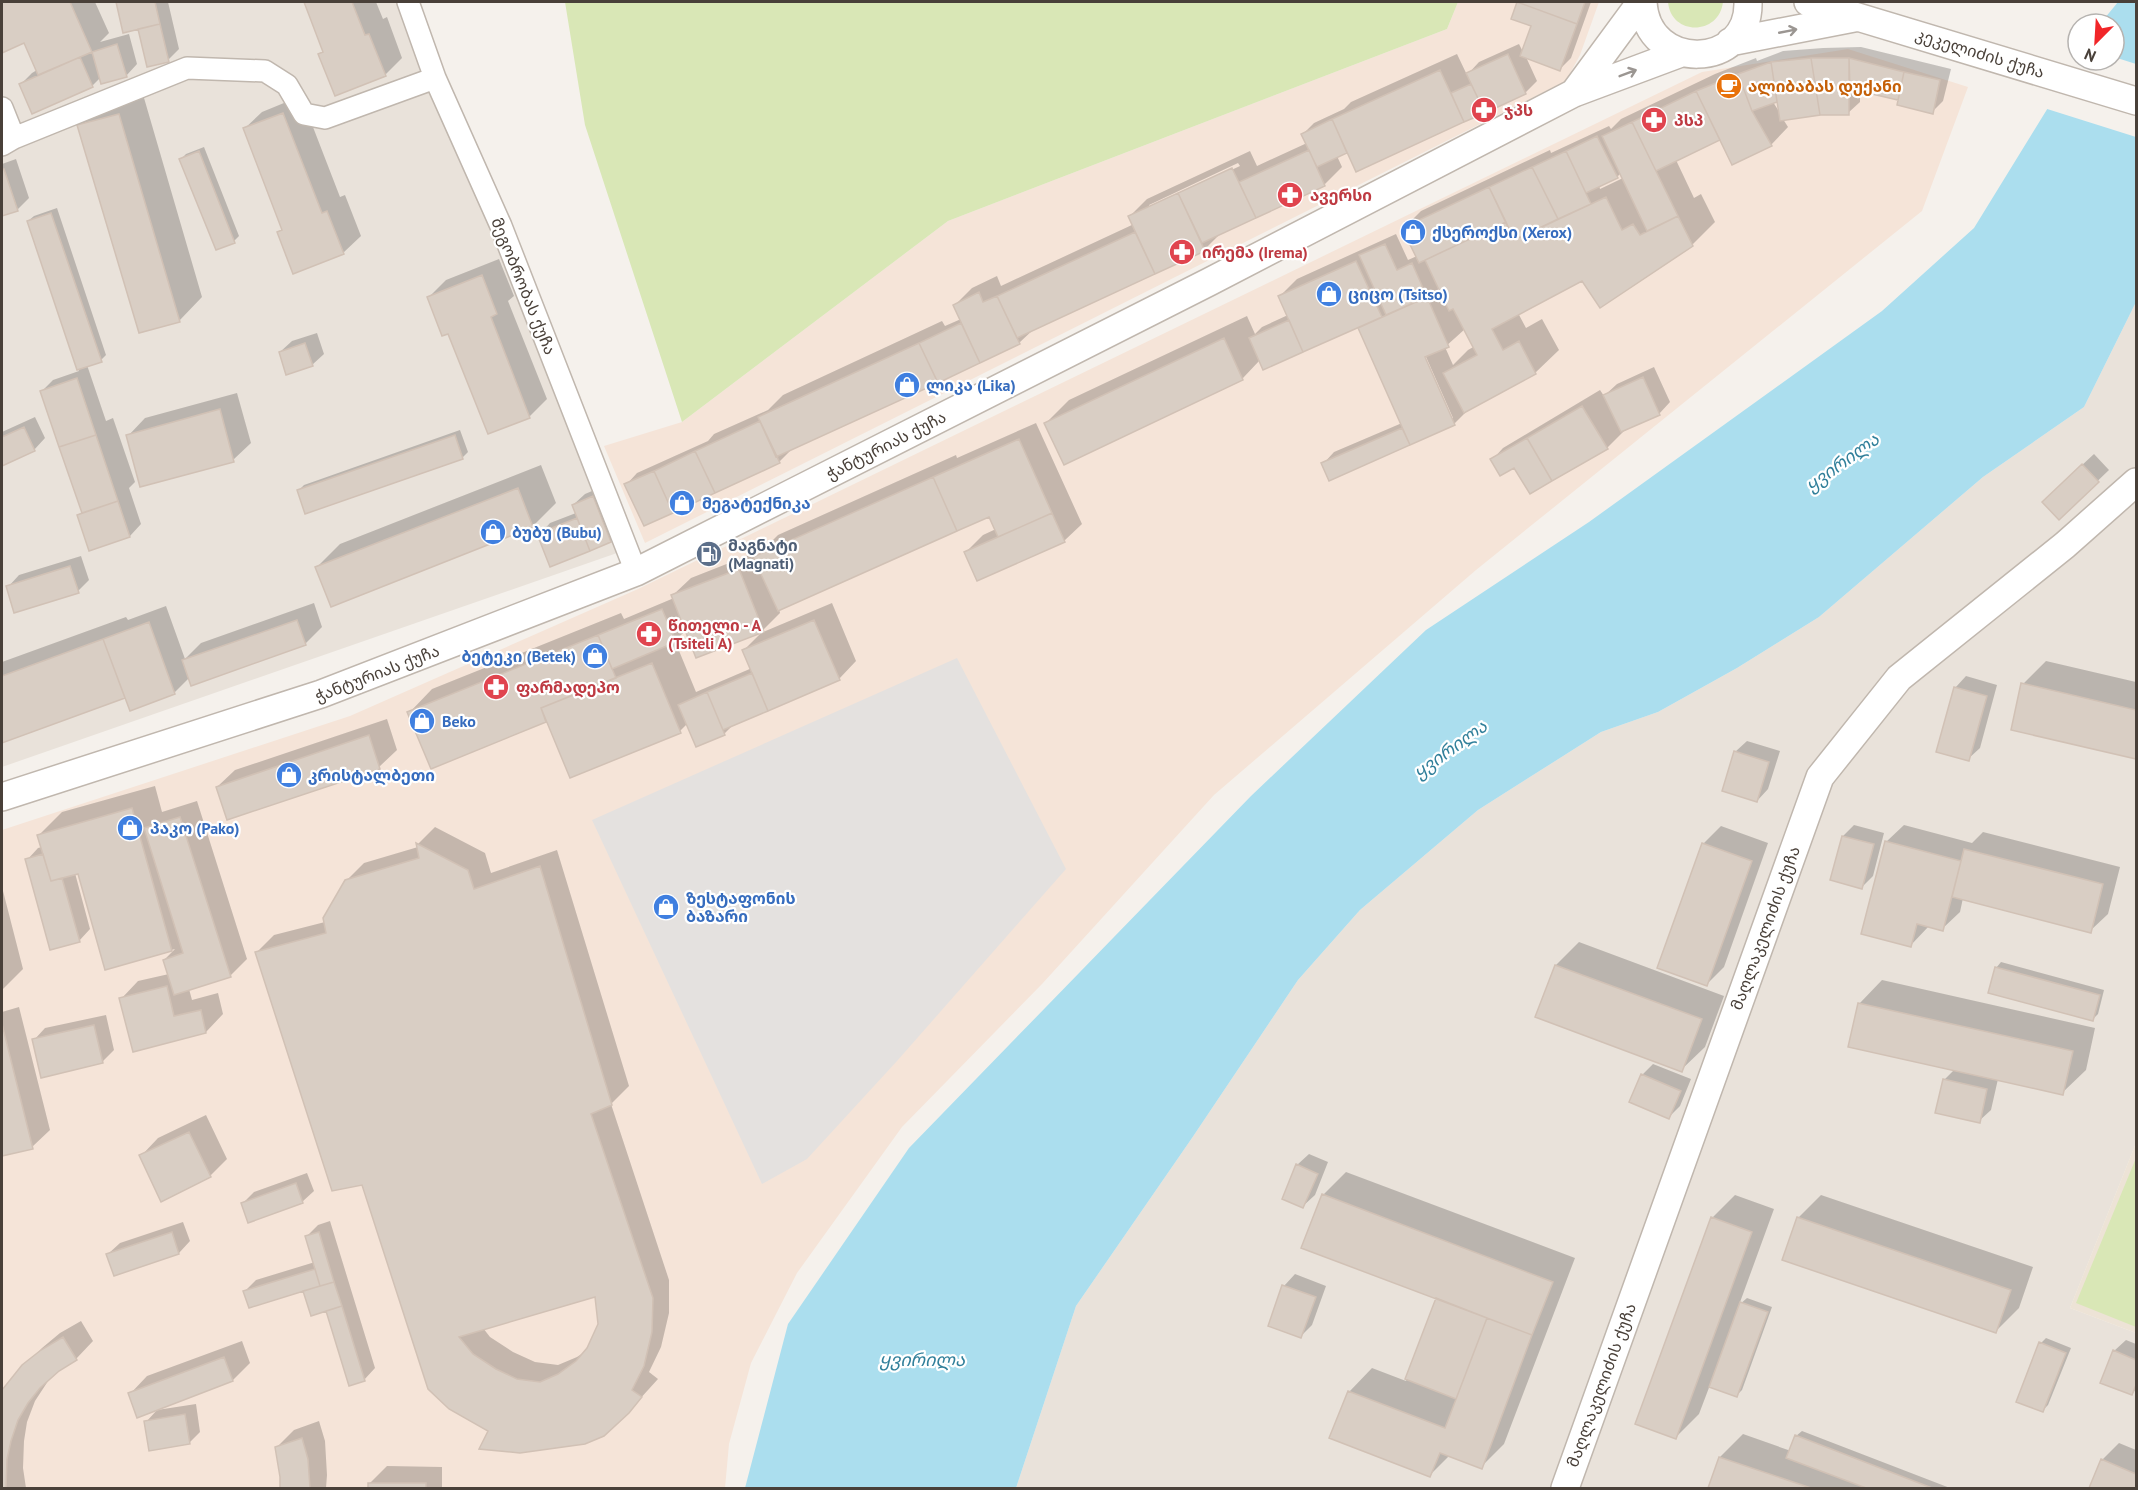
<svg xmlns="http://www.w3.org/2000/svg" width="2138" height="1490" font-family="'PT Sans','Noto Sans Georgian',sans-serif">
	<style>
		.residential { fill: #e9e2da }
		.commercial { fill: #f5e4d8 }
		.education { fill: #ede3d6 }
		.green { fill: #d9e7b6 }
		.parking { fill: #e4e1df }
		.water { fill: #abdeee }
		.pier { fill: #f5f1ec }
		.shadow { fill: #0003; fill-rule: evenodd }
		.building { fill: #d9cec4; stroke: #d1c1b5; stroke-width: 1.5; fill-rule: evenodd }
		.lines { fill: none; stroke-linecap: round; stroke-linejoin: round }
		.minor-casing { stroke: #c0b7ae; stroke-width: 24 }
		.tertiary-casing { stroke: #c0b7ae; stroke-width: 30 }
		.minor { stroke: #fff; stroke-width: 21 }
		.tertiary { stroke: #fff; stroke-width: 27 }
		.oneway { stroke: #9b9692 }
		.labels { text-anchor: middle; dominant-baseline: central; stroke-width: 4.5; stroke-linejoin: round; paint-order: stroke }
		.street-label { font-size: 16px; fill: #494039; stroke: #fff }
		.food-label { font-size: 16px; font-weight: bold; fill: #c56008; stroke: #fff; text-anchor: start }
		.health-label { font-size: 16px; font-weight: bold; fill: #be3a42; stroke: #fff; text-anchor: start }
		.shop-label { font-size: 16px; font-weight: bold; fill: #366cbe; stroke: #fff; text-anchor: start }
		.service-label { font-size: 16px; font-weight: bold; fill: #4e5e75; stroke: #fff; text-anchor: start }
		.water-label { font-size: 18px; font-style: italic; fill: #307f9a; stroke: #fff }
	</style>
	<rect width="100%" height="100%" fill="#f5f1ec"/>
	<path class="residential" d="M2 2H402L617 553 2 767Z
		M2136 302V1143L2070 1308 2136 1333V1488H1016L1076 1306 1192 1138 1298 980 1360 910 1478 810 1601 732 1658 712 1737 668 1819 617 1983 477 2084 407Z"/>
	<path class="commercial" d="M1458 2H1599L1580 55 1566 81 645 543 604 446 682 422 948 221 1447 29Z
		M1848 49 1968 87 1922 211 1476 570 1214 795 1042 984 902 1127 797 1273 751 1363 729 1444 725 1488H2V830L350 716 638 589 1702 72Z"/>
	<path class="education" d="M2136 1143V1333L2070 1308Z"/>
	<path class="green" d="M565 2H1458L1447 29 948 221 682 422 585 125Z
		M1668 2H1723C1719 36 1671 36 1668 2Z
		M2136 1158V1327L2076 1303Z"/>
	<path class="parking" d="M957 658 1066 869 897 1061 807 1159 762 1184 592 820Z"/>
	<path class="water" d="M2118 2H2136V302L2084 407 1983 477 1819 617 1737 668 1658 712 1601 732 1478 810 1360 910 1298 980 1192 1138 1076 1306 1016 1488H745L788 1324 909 1148 1251 796 1426 630 1589 522 1882 311 1974 228 2078 59 2114 60V24H2100Z"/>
	<path class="pier" d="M2078 56V60H2114V57L2136 64V137L2044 108Z"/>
	<path class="shadow" d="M2 2H95L109 33 100 42 129 34 137 64 126 76 101 77 92 86 21 84 32 73 37 70 25 41 3 51Z
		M117 2H168L179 49 168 60 139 27 124 31Z
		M305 2H376L383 19 387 17 402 58 385 75 320 55 324 50Z
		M1519 2H1591L1571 58 1560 69 1526 57 1537 81 1526 92 1357 170 1348 150 1337 156 1342 167 1324 185 1222 232 1204 250 1035 328 1019 343 793 448 779 462 626 485 637 473 708 441 714 434 768 410 783 395 942 321 945 326 961 319 955 305 972 288 997 276 1001 286 1134 224 1130 216 1147 199 1250 151 1257 166 1307 143 1303 134 1314 123 1344 109 1351 102 1457 54 1467 75 1479 62 1519 44 1523 52 1533 26 1513 19ZM1238 163 1240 166 1149 208V205Z
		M1861 47 1951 69 1943 101 1932 112 1899 99 1860 90V102L1848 113H1820L1783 119 1788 127 1771 145 1721 138 1676 160 1694 198 1701 194 1715 222 1692 245 1582 279 1518 313 1526 328 1542 319 1559 350 1535 373 1470 408 1454 424 1330 479 1323 464 1334 452 1402 423 1359 326 1260 360 1243 378 1065 463 1046 423 1069 400 1247 316 1255 334 1262 327 1288 315 1280 296 1297 279 1396 234 1408 260 1417 256 1404 228 1421 211 1550 150 1551 153 1609 126 1611 129 1621 119 1715 74 1756 58 1757 61 1783 51 1823 48ZM1778 100 1780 113 1773 102ZM1621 173 1623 178 1600 189 1599 185 1617 177ZM1465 329 1475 346 1468 350 1453 365 1445 347ZM1423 350 1453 418H1450L1420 351Z
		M142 91 202 297 179 321 79 126 102 103Z
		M301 96 340 197 345 195 361 236 343 253 279 232 283 228 244 129 262 112Z
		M204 147 239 236 234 241 181 159 186 154Z
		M16 159 29 198 18 209 2 215V164Z
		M57 208 106 355 101 360 87 365 106 421 113 418 135 482 129 488 141 524 130 536 90 549 78 515 83 511 42 391 53 380 79 371 28 221 34 216Z
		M499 259 514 296 508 301 547 399 529 417 449 332 429 297 446 280Z
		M317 333 324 354 312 365 280 352 292 341Z
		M1654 367 1670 402 1659 414 1624 431 1607 448 1515 466 1492 460 1503 448 1600 390 1604 396 1617 384Z
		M237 393 251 443 233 460 128 436 145 418Z
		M35 417 45 438 34 450 2 464V432Z
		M1036 423 1082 524 1064 541 966 552 983 535 996 529 990 515 779 609 780 613 763 630 687 629 675 641 696 692 752 668 744 650 761 633 832 603 856 661 839 679 735 723 724 734 688 723 680 731 547 720 432 767 409 713 432 689 621 613 624 619 674 598 673 595 691 578 757 552 758 555 778 535 956 455 957 458Z
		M460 430 468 452 462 458 299 490 304 485Z
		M2094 454 2109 470 2059 518 2055 490Z
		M541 465 556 503 533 526 317 567 340 544Z
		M604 486 622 530 611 541 551 565 539 535 550 523 576 513 573 505 585 494Z
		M81 556 89 580 78 591 8 587 19 575Z
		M314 603 322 627 305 644 190 677 174 693 126 696 2 741V662L126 617 128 620 166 606 185 659 201 643Z
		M2046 661 2136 682V758L2013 729 2023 684Z
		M1966 676 1997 685 1980 748 1968 759 1955 688Z
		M387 719 397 750 379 767 217 787 235 770Z
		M1747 741 1780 751 1768 789 1757 801 1735 752Z
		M155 786 162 812 197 801 247 959 230 976 189 989 192 1000 218 993 223 1014 206 1032 134 1050 121 999 138 981 169 974 164 960 175 949 106 968 79 872 75 873 90 929 79 941 27 860 38 848 42 847 39 835 62 812Z
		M1854 825 1884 833 1873 876 1862 887 1843 836Z
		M1904 825 1972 843 1983 832 2120 867 2108 914 2090 931 1963 898 1960 912 1942 929 1929 926 1911 945 1886 842Z
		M1721 826 1768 843 1724 967 1707 984 1703 844Z
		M435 827 485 853 491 873 557 850 629 1086 611 1104 669 1280V1313L661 1347 649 1372 658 1379 628 1412 490 1430 363 1183 257 952 274 935 325 922 346 881 364 863 418 847V844ZM596 1295 599 1324 589 1349 577 1357 558 1365 535 1362 513 1352 490 1337 483 1328Z
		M2 887 23 969 2 990Z
		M1579 942 1724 996 1705 1047 1681 1070 1556 965Z
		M2001 962 2104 990 2098 1014 2093 1019 1996 968Z
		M1882 980 2095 1028 2086 1070 2062 1093 1998 1079 1991 1110 1979 1121 1944 1080 1955 1069 1859 1004Z
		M19 1007 50 1130 32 1147 2 1155V1012Z
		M106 1015 114 1050 102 1062 34 1040 45 1028Z
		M1653 1064 1691 1079 1680 1106 1669 1117 1642 1075Z
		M206 1115 227 1159 210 1176 141 1156 158 1138Z
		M1309 1154 1328 1162 1315 1195 1303 1206 1297 1165Z
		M1346 1172 1575 1258 1504 1444 1481 1467 1450 1455 1430 1475 1349 1392 1372 1368 1406 1381 1438 1298 1323 1195Z
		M307 1173 314 1191 302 1202 243 1203 254 1192Z
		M1735 1195 1774 1209 1739 1305 1747 1298 1772 1307 1742 1390 1737 1395 1710 1385 1699 1414 1676 1437 1712 1218Z
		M1821 1195 2033 1267 2019 1308 1996 1331 1798 1218Z
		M330 1221 375 1368 364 1380 327 1309 304 1289 245 1291 256 1280 315 1262 307 1236 318 1225Z
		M183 1222 190 1241 179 1253 108 1254 120 1243Z
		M1295 1274 1326 1286 1312 1325 1301 1336 1284 1286Z
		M81 1321 93 1341 76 1359 52 1375 35 1401 27 1422 24 1441 23 1468 26 1488H2V1392L42 1348 60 1333Z
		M2046 1338 2071 1348 2048 1405 2042 1411 2041 1343Z
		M2126 1340 2136 1344V1389L2132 1394 2114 1351Z
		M242 1341 250 1363 233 1380 130 1394 147 1376Z
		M196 1404 200 1432 189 1443 146 1422 157 1410Z
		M319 1421 325 1441 327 1475 326 1488H281L282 1477 277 1447 294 1430Z
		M1802 1431 1950 1488H1710L1720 1457 1743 1434 1791 1451 1796 1436Z
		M2119 1443 2136 1450V1488H2090L2102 1460Z
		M387 1466 442 1467V1488H369V1484Z"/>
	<path class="building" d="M2 2H70L92 52 38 75 24 43 2 53Z
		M116 2H155L160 24 123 33Z
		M304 2H352L365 35 369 34 386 76 335 96 318 54 323 52Z
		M1517 2H1585L1577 24Z
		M1517 2 1577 24 1560 71 1520 56 1531 26 1511 19Z
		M160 24 169 62 147 67 138 29Z
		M117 44 127 77 101 84 92 52Z
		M1508 54 1526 94 1485 113 1466 73Z
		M80 57 93 87 32 114 19 84Z
		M1811 58 1820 115 1780 121 1771 62Z
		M1811 58H1849V115H1820Z
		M1849 58 1904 72 1898 100 1850 89Z
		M1771 62 1777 102 1752 111 1738 74Z
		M1440 70 1464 122 1356 172 1332 119Z
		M1904 72 1940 80 1933 114 1897 105Z
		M1738 74 1752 111 1772 146 1732 165 1696 91Z
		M1471 84 1485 113 1464 122 1451 93Z
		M1696 91 1720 140 1656 171 1632 122Z
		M283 113 322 213 327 211 344 254 293 274 277 232 282 230 243 128Z
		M119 114 180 322 139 333 77 125Z
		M1332 119 1347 153 1317 167 1301 134Z
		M1632 122 1678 216 1647 231 1602 136Z
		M1597 136 1618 178 1586 193 1566 151Z
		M1309 150 1325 186 1256 218 1239 182Z
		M199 151 235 243 216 250 179 159Z
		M1566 151 1591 204 1558 219 1532 167Z
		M1532 167 1558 219 1514 240 1489 187Z
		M1232 168 1256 218 1202 243 1178 193Z
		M4 169 18 211 2 216V170Z
		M1489 187 1506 222 1419 263 1402 228Z
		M1178 193 1205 251 1155 274 1128 216Z
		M1606 197 1622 230 1633 224 1640 235 1678 216 1693 246 1600 308 1582 281 1492 329 1503 350 1519 341 1536 374 1464 413 1443 373 1477 355 1453 309 1449 311 1425 260 1506 222 1514 240Z
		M51 213 102 362 77 370 27 221Z
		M1135 232 1155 274 1017 338 997 296Z
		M1385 244 1397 270 1412 263 1427 297 1386 315 1359 255Z
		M1356 261 1382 317 1303 352 1278 296Z
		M482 275 497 314 491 317 530 418 488 434 448 334 442 336 427 297Z
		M979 292 983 302 997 296 1020 344 980 363 953 305Z
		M1427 297 1449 347 1425 357 1455 425 1410 445 1358 328Z
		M1289 320 1303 352 1263 370 1249 338Z
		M961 323 980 363 938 383 919 343Z
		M1224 338 1243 380 1064 465 1044 423Z
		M305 343 313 366 286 375 279 352Z
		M919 343 938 383 776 457 758 417Z
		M1643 377 1660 415 1621 432 1603 395Z
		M77 378 96 435 59 447 40 391Z
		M1582 406 1608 449 1552 481 1527 438Z
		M220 409 234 462 140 487 126 435Z
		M760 421 780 463 715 493 695 451Z
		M24 427 35 451 2 466V437Z
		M1402 428 1410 445 1329 481 1321 463Z
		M96 435 118 501 82 513 59 447Z
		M455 435 463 459 305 514 297 490Z
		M1527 438 1552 481 1530 494 1514 468 1500 476 1490 459Z
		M1019 439 1052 513 998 537 989 517 957 531 933 477Z
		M695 451 715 493 673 513 654 471Z
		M2082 464 2099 482 2059 520 2042 502Z
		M654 471 673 513 644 526 624 484Z
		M933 477 957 531 778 611 753 557Z
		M518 488 533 527 331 607 315 567Z
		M593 496 611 542 590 551 572 505Z
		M118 501 130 537 89 551 77 515Z
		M1052 513 1065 542 977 581 964 552Z
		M577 518 590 551 550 567 537 534Z
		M70 566 79 593 14 613 6 586Z
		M739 569 764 632 696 658 671 595Z
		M662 609 676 642 612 669 598 635Z
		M297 620 306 645 191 686 182 660Z
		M814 620 840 680 768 711 742 650Z
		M149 622 175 694 130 711 103 639Z
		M598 635 616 678 541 708 546 722 431 769 407 712Z
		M103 639 125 698 2 743V676Z
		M652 663 681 733 570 778 541 708Z
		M752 673 768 711 723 730 707 692Z
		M2021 683 2136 710V759L2011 730Z
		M1954 687 1987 696 1969 761 1936 752Z
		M707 692 725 735 696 747 678 705Z
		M369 735 380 769 227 820 216 787Z
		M1734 751 1769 762 1757 802 1722 791Z
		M132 808 172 951 105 970 78 874 51 881 37 835Z
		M180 817 231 977 174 995 163 960 183 953 144 828Z
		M1842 836 1874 844 1862 889 1830 880Z
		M1885 841 1961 861 1943 931 1917 924 1911 947 1861 934Z
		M416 843 468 870 474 889 540 866 612 1105 591 1114 653 1298 652 1332 644 1366 632 1390 642 1397 629 1413 604 1436 585 1444 520 1453 479 1449 488 1431 449 1409 428 1389 362 1185 332 1191 255 952 326 933 323 918 345 880 419 858ZM595 1297 598 1324 587 1348 576 1361 558 1374 540 1382 517 1379 496 1369 473 1354 459 1337Z
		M1702 843 1752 861 1707 986 1657 968Z
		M1964 849 2103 884 2091 933 1952 897Z
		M43 854 51 881 62 878 80 942 50 950 25 859Z
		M1555 965 1702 1019 1682 1072 1535 1017Z
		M1995 967 2100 995 2093 1021 1988 993Z
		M167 986 174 1016 201 1010 206 1033 133 1052 119 998Z
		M1858 1003 2073 1051 2063 1095 1848 1047Z
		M2 1024 33 1149 2 1156Z
		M94 1025 103 1063 41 1078 32 1039Z
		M1641 1074 1681 1091 1669 1119 1629 1102Z
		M1943 1079 1987 1089 1980 1123 1935 1113Z
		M189 1132 211 1177 161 1202 139 1155Z
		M1296 1164 1318 1174 1303 1208 1282 1199Z
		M296 1183 303 1203 248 1223 241 1203Z
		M1322 1194 1553 1282 1532 1335 1301 1248Z
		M1711 1217 1752 1232 1676 1439 1635 1424Z
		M1797 1217 2011 1290 1996 1333 1782 1260Z
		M172 1232 179 1254 114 1276 106 1254Z
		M319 1232 334 1282 320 1286 305 1236Z
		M315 1269 320 1286 249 1308 243 1291Z
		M334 1282 342 1306 311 1316 303 1291Z
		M1282 1285 1316 1297 1301 1338 1268 1326Z
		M1436 1298 1487 1318 1456 1399 1405 1379Z
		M1740 1302 1768 1312 1737 1397 1709 1387Z
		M342 1306 365 1381 349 1386 326 1311Z
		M1487 1318 1532 1335 1482 1469 1440 1453 1430 1477 1329 1438 1348 1391 1445 1428Z
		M63 1337 77 1360 59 1371 40 1388 28 1403 18 1420 11 1441 7 1459 6 1488H2V1390L22 1365 41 1350Z
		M2039 1342 2066 1353 2043 1412 2016 1402Z
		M2113 1350 2136 1360V1385L2132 1395 2100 1383Z
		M224 1357 233 1381 137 1418 128 1393Z
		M185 1414 190 1444 149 1451 144 1421Z
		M1795 1435 1932 1488H1866L1786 1458Z
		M302 1438 308 1459 310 1488H280V1477L275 1447Z
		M1719 1457 1811 1488H1708Z
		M2101 1459 2136 1474V1488H2089Z
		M368 1483H426V1488H368Z"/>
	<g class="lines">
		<g class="minor-casing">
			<path id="minor" d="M408 2 435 78 501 226 636 572
				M2 108 14 138
				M2 145 14 138 187 68 265 71 287 85 304 114 325 118 435 78"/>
		</g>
		<g class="tertiary-casing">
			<path id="tertiary" d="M1643 2C1647 73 1750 70 1748 2
				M1808 2 2136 101
				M1730 42 1854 18
				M1574 93 1641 2
				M2 797 321 694 636 572 1209 282 1574 93 1681 53
				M1565 1488 1820 777 1899 678 2065 545 2136 482"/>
		</g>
		<use href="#minor" class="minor"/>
		<use href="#tertiary" class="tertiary"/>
	</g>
	<defs><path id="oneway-shaft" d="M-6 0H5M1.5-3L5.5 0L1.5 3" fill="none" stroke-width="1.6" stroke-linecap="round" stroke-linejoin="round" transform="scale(1.5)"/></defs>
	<g class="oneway">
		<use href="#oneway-shaft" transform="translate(1788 31) rotate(-11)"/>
		<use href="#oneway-shaft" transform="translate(1628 73) rotate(-21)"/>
	</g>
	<defs>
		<g id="cafe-disc" transform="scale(1.35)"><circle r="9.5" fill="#e8710a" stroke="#fff"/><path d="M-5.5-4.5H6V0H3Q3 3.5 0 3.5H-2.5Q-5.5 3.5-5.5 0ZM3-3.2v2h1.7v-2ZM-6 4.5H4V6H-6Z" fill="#fff"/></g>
		<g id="pharmacy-disc" transform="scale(1.35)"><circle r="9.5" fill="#e0444e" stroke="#fff"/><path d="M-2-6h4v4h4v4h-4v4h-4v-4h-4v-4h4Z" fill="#fff"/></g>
		<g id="shop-disc" transform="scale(1.35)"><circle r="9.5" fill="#3f7fe0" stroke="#fff"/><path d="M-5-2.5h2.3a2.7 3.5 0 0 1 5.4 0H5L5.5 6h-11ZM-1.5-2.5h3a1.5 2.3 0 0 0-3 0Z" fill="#fff"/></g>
		<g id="fuel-disc" transform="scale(1.35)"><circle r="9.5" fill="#5c6f8a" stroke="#fff"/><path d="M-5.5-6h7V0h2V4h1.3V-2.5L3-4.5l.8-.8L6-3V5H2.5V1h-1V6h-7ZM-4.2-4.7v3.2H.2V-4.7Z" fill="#fff"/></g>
	</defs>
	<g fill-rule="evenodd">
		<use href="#cafe-disc" x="1729" y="86"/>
		<use href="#pharmacy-disc" x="1484" y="110"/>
		<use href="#pharmacy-disc" x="1654" y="120"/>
		<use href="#pharmacy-disc" x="1290" y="195"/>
		<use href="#shop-disc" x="1413" y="232"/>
		<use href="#pharmacy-disc" x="1182" y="252"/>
		<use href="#shop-disc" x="1329" y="294"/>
		<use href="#shop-disc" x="907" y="385"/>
		<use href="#shop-disc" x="682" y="503"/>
		<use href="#shop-disc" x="493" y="532"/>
		<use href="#fuel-disc" x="709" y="554"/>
		<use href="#pharmacy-disc" x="649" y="634"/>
		<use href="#shop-disc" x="595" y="656"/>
		<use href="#pharmacy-disc" x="496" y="687"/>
		<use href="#shop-disc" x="422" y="721"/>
		<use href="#shop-disc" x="289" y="775"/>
		<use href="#shop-disc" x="130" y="828"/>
		<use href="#shop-disc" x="666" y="907"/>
	</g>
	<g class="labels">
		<g class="street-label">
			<text transform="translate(1980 53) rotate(17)">კეკელიძის ქუჩა</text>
			<text transform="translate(524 286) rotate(68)">მეგობრობას ქუჩა</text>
			<text transform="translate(886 445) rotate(-27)">ჭანტურიას ქუჩა</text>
			<text transform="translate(377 673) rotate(-21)">ჭანტურიას ქუჩა</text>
			<text transform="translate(1765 928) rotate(-70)">მაღლაკელიძის ქუჩა</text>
			<text transform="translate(1601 1385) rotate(-70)">მაღლაკელიძის ქუჩა</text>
		</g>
		<g class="food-label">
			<text x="1748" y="86">ალიბაბას დუქანი</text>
		</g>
		<g class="health-label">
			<text x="1504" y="110">ჯპს</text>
			<text x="1674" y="120">პსპ</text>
			<text x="1310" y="195">ავერსი</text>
			<text x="1202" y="252">ირემა (Irema)</text>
			<text x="668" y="625">წითელი - A<tspan x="668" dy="18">(Tsiteli A)</tspan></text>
			<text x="516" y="687">ფარმადეპო</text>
		</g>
		<g class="shop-label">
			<text x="1432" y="232">ქსეროქსი (Xerox)</text>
			<text x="1348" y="294">ციცო (Tsitso)</text>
			<text x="926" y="385">ლიკა (Lika)</text>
			<text x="702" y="503">მეგატექნიკა</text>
			<text x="512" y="532">ბუბუ (Bubu)</text>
			<text x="576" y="656" text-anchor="end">ბეტეკი (Betek)</text>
			<text x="442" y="721">Beko</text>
			<text x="308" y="775">კრისტალბეთი</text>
			<text x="150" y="828">პაკო (Pako)</text>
			<text x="686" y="898">ზესტაფონის<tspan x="686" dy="18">ბაზარი</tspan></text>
		</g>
		<g class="service-label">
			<text x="728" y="545">მაგნატი<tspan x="728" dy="18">(Magnati)</tspan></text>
		</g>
		<g class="water-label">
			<text transform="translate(1842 462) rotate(-36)">ყვირილა</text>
			<text transform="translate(1450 749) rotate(-36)">ყვირილა</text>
			<text x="922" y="1359">ყვირილა</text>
		</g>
	</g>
	<rect width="2138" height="1490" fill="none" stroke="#494039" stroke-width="6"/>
	<g transform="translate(2096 42) rotate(204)"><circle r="28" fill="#ffffff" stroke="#b6b3b0" stroke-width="1.5"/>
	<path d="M0-4.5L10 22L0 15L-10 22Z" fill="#f12629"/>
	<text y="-9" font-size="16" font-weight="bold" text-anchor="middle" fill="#494039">N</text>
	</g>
</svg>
